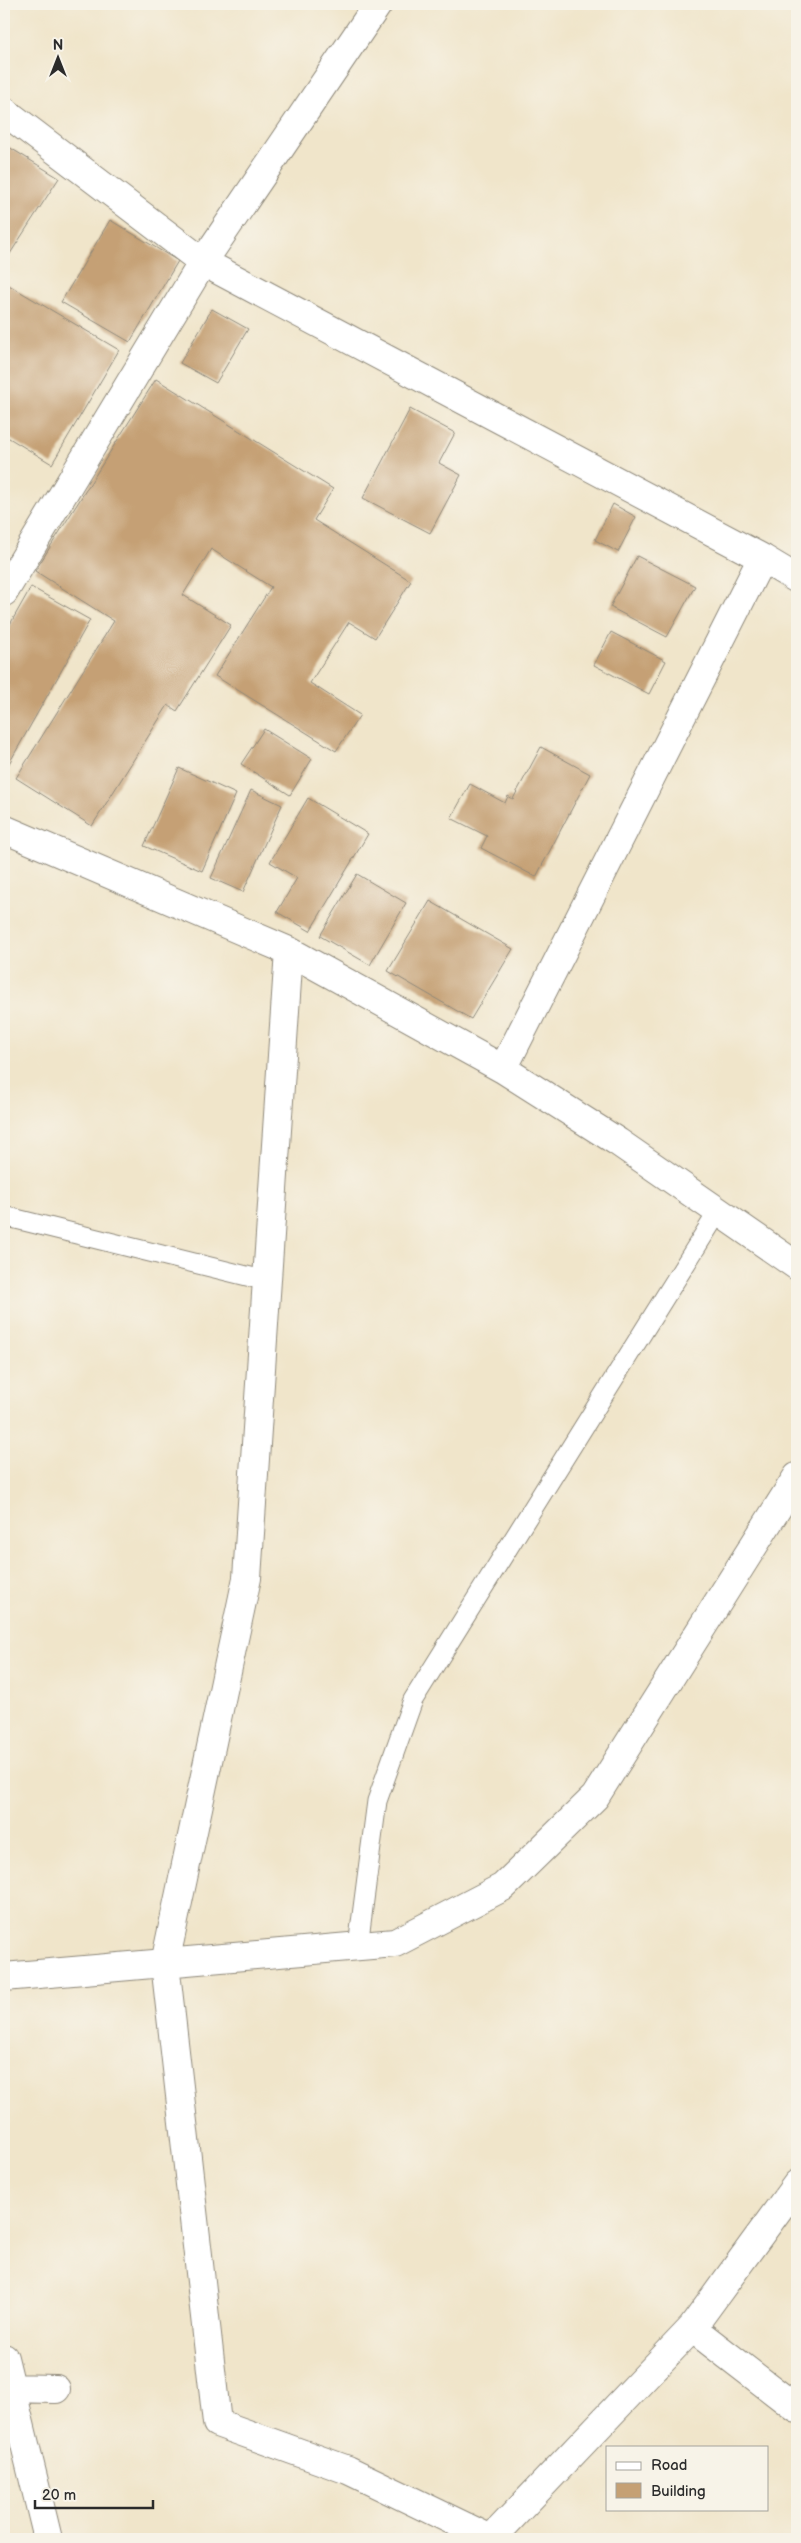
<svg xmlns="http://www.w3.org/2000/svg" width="801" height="2543" font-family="'Balsamiq Sans',sans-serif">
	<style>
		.building { fill: #c5a074 }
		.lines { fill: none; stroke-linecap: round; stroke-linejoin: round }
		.lane-casing { stroke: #8e887a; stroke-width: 21 }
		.street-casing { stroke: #8e887a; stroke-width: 30 }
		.lane { stroke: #fff; stroke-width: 19 }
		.street { stroke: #fff; stroke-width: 28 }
	</style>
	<rect width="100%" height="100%" fill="#f7f3e8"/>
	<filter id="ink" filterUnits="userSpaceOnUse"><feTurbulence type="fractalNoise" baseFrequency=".02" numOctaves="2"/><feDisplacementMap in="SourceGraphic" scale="10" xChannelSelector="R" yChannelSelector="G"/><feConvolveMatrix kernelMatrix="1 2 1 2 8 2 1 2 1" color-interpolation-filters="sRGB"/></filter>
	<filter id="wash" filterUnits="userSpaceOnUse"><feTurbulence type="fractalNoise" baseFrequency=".0096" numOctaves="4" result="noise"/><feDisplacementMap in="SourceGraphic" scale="20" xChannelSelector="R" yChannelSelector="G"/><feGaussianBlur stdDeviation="1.12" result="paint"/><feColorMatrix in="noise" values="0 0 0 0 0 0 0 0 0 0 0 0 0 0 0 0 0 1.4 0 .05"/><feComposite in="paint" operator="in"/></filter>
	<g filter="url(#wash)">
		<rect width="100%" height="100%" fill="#f0e5ca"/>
		<g id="blocks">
			<path class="building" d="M4 144 59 178 4 263Z
				M110 220 178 261 130 342 61 302Z
				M7 284 119 350 52 464 4 435V290Z
				M212 309 248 329 216 383 180 363Z
				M156 379 333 489 314 520 411 581 375 638 349 622 310 683 360 715 336 751 215 676 271 587 211 549 183 595 231 625 177 711 168 705 92 826 16 778 114 621 35 571Z
				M410 409 455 433 439 463 461 475 430 533 363 498Z
				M613 504 636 517 618 552 595 540Z
				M637 556 695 586 667 637 610 607Z
				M31 587 90 620 7 767 4 765V652L7 647 4 645V635Z
				M611 632 666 661 649 694 594 665Z
				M264 729 312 759 290 795 241 764Z
				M541 747 590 774 536 877 481 848 487 836 451 818 470 784 505 803 508 796 513 799Z
				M179 768 236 794 202 871 144 846Z
				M251 790 282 805 243 892 211 878Z
				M308 798 368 834 310 931 277 912 297 878 270 862Z
				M357 874 406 903 370 965 320 936Z
				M430 901 513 949 471 1019 388 971Z"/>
		</g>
	</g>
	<g filter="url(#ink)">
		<use href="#blocks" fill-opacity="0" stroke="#8e887a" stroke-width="1"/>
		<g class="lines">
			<g class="lane-casing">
				<path id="lane" d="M4 1216 267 1281
					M358 1946 377 1801 413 1700 718 1212"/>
			</g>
			<g class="street-casing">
				<path id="street" d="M4 111 203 262 762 558 797 579
					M4 592 203 262 378 4
					M4 829 289 951 503 1069 618 1142 797 1266
					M289 951 247 1578 165 1963 217 2423 348 2470 491 2539
					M503 1069 762 558
					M4 1977 395 1943 503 1887 595 1797 797 1477
					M692 2328 797 2409
					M4 2358 48 2539
					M4 2388 56 2389
					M491 2539 692 2328 797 2184"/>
			</g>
			<use href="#lane" class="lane"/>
			<use href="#street" class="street"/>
		</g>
	</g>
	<rect width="801" height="2543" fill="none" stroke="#f7f3e8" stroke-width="20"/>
	<rect x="606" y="2446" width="162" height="65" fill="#f7f3e8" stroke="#a5a39c"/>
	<rect x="616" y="2462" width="25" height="8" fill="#ffffff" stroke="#a5a39c"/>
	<text x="651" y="2470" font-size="15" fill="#2b2b2b">Road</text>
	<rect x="616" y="2483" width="25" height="15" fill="#c5a074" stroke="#a5a39c"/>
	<text x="651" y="2496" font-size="15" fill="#2b2b2b">Building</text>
	<g transform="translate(58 58)" stroke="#f7f3e8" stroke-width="4" paint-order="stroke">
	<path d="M0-4L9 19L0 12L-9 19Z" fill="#2b2b2b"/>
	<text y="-8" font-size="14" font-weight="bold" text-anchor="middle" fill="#2b2b2b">N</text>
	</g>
	<path d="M35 2500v8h118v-8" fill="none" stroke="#2b2b2b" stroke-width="2.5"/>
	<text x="42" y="2500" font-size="15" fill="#2b2b2b" stroke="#f7f3e8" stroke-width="4" paint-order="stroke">20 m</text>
</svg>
